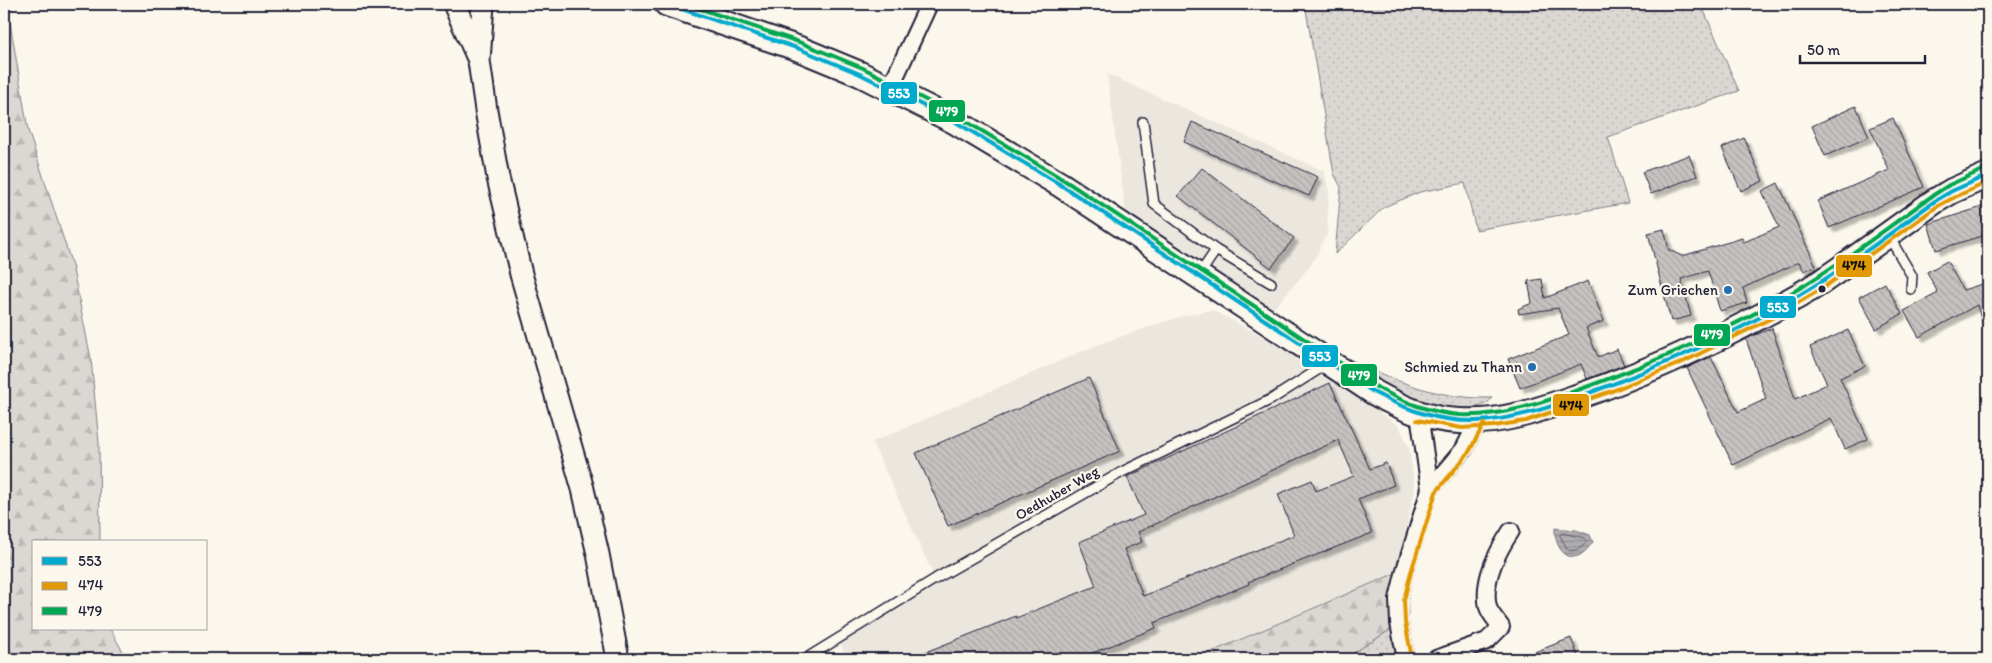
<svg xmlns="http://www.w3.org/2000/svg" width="1992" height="663" font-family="Itim,sans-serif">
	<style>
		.built { fill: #ebe7df }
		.grass { fill: url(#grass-dots); stroke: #7e7d87 }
		.forest { fill: url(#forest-firs); stroke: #7e7d87 }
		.water { fill: url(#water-rules); stroke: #787681 }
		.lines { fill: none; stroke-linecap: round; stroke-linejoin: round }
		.shore { stroke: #5b5a6a; stroke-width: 1 }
		.building { fill: url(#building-back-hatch); stroke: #22223b; fill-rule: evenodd; filter: url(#shadow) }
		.service-casing { stroke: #22223b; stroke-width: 12 }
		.minor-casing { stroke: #22223b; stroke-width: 20 }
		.tertiary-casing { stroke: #22223b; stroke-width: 25 }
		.secondary-casing { stroke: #22223b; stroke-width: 28 }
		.service { stroke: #fbf7ec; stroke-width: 9 }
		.minor { stroke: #fbf7ec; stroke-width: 16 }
		.tertiary { stroke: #fbf7ec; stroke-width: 21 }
		.secondary { stroke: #fbf7ec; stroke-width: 24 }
		.bus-1-casing { stroke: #fbf7ec; stroke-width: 8 }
		.bus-2-casing { stroke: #fbf7ec; stroke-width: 8 }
		.bus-3-casing { stroke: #fbf7ec; stroke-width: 8 }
		.bus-1 { stroke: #00a9ce; stroke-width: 4 }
		.bus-2 { stroke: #e29906; stroke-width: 4 }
		.bus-3 { stroke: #00a651; stroke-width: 4 }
		.bus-dot { fill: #22223b; stroke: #fbf7ec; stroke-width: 2 }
		.poi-dot { fill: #1f6fb2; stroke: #fbf7ec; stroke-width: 2 }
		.labels { text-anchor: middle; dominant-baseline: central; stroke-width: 4.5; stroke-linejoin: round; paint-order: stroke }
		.poi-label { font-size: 15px; fill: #22223b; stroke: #fbf7ec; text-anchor: end }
		.street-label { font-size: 15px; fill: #22223b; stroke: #fbf7ec }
		.line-badge { stroke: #fbf7ec; stroke-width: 2 }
		.badge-label { font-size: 14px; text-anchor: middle; font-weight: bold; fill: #fff }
		.pale-badge-label { font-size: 14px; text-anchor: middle; font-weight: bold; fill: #111 }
	</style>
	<defs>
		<pattern id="grass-dots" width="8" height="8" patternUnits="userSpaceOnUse" patternTransform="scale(1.25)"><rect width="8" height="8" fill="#dbd8d3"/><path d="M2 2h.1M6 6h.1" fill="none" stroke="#bcb9b6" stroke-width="1.8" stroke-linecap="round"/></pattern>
		<pattern id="forest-firs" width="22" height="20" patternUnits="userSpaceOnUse" patternTransform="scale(1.25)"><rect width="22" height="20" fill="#dbd8d3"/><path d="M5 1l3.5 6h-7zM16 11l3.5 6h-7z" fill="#bcb9b6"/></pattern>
		<pattern id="water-rules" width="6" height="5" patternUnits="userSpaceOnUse" patternTransform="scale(1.25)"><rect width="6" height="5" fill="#b1aeb0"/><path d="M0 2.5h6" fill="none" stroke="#908d90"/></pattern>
		<pattern id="building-back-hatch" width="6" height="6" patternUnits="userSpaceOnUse" patternTransform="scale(1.25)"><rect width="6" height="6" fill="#c6c2c0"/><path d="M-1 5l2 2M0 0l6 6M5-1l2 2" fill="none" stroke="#aaa6a6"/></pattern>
		<filter id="shadow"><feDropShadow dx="4.5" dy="4.5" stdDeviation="1" flood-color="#0004"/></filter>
	</defs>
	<rect width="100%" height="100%" fill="#fbf7ec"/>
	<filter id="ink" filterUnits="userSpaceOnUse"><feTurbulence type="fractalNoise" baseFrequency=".02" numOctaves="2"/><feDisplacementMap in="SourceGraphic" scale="10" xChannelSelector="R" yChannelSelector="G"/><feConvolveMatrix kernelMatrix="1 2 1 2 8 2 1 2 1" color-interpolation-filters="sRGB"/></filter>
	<g filter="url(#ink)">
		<path class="built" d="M1107 74 1324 171 1329 190 1327 234 1311 265 1270 313 1126 215Z
			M1212 310 1270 340 1343 387 1399 426 1409 447 1415 490 1396 573 1195 659H848L835 635 933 574 872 442 1099 344 1182 316Z"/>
		<path class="grass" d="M1305 4H1701L1739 91 1608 137 1628 203 1476 230 1465 183 1420 192 1384 207 1335 254 1341 187 1334 174Z
			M1311 339C1368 369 1425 400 1492 398 1486 406 1478 407 1468 408 1409 413 1358 369 1311 339Z
			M1393 628 1400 659H1344Z"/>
		<path class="forest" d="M4 4H7L28 130 72 265 91 359 99 443 100 542H34V629H110L122 650 120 659H4Z
			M1396 573 1392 600 1393 628 1344 659H1195Z"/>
		<path class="water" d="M1555 528 1576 530 1590 535 1593 542C1588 548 1583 556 1574 557 1560 557 1554 539 1555 528Z"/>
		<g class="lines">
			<path class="shore" d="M1562 533 1585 538 1587 541C1582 548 1577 552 1568 550L1560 536Z"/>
		</g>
		<path class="building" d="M1856 106 1869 137 1825 156 1812 126Z
			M1893 118 1924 187 1829 228 1818 201 1889 170 1870 128Z
			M1192 122 1318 177 1309 196 1184 142Z
			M1744 138 1763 181 1741 191 1722 148Z
			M1689 155 1697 176 1651 194 1642 172Z
			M1202 168 1294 238 1271 268 1178 196Z
			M1778 183 1816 266 1804 271 1799 262 1743 288 1747 303 1720 311 1708 271 1681 279 1691 316 1671 321 1648 233 1664 229 1669 250 1682 256 1742 238 1744 242 1779 227 1762 191Z
			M1988 205V234L1936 250 1928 224Z
			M1947 261 1963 290 1988 282V333H1985L1977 305 1919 337 1904 311 1938 293 1927 272Z
			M1542 279 1545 298 1588 281 1604 321 1586 328 1598 357 1617 349 1624 365 1587 379 1581 364 1520 388 1508 359 1569 335 1558 308 1519 314 1518 309 1532 303 1528 281Z
			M1885 283 1902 314 1876 329 1859 297Z
			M1772 328 1795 399 1827 384 1810 347 1848 330 1865 366 1840 378 1868 439 1845 449 1831 418 1733 465 1687 368 1711 357 1738 412 1766 399 1746 339Z
			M1089 378 1120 451 948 526 916 453Z
			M1330 383 1370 469 1386 463 1394 485 1358 499 1372 533 1248 582 1249 584 1154 623 1156 628 1077 659H908L1016 616V618L1096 586 1079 542 1144 515 1127 477ZM1338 440 1354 476 1316 491 1312 480 1278 494 1294 535 1143 596 1124 549 1142 542 1138 532Z
			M1571 638 1579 659H1519V658Z"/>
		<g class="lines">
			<g class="service-casing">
				<path id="service" d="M1143 122 1154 204 1216 250 1271 283
					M1888 235 1912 276 1911 289
					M1199 275 1216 250
					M805 659 935 579 1122 472 1272 399 1327 364"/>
			</g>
			<g class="minor-casing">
				<path id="minor" d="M890 88 929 4
					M1419 414 1430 489
					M1406 659 1399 623 1398 599 1405 570 1430 489 1464 449 1478 421
					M1436 659 1487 641 1501 627C1497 621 1490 614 1488 607 1482 581 1497 552 1511 531"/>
			</g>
			<g class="tertiary-casing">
				<path id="tertiary" d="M454 4 477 56
					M483 4 479 61 486 110 498 178 521 274 583 489 598 554 618 659"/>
			</g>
			<g class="secondary-casing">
				<path id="secondary" d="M667 4 797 48 860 74 954 121 1061 185 1375 393C1402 408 1428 420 1460 421 1504 424 1544 408 1585 394 1640 375 1693 351 1744 325 1770 311 1797 298 1821 282 1859 256 1897 228 1935 201L1952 191 1988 175"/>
			</g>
			<use href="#service" class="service"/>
			<use href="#minor" class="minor"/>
			<use href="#tertiary" class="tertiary"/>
			<use href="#secondary" class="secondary"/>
			<g class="bus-1-casing">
				<path id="bus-1" d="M667 4 797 48 860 74 954 121 1061 185 1375 393C1407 410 1439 422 1476 421 1515 420 1553 406 1589 393 1665 365 1742 331 1811 288 1854 262 1894 230 1935 201L1952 191 1988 175"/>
			</g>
			<g class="bus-2-casing">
				<path id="bus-2" d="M1417 420 1462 428 1494 426 1526 421 1612 391 1683 362 1776 316 1823 288 1938 206 1955 197 1988 182
					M1412 658 1405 622 1404 600 1411 572 1436 492 1469 452 1484 424"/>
			</g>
			<g class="bus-3-casing">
				<path id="bus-3" d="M686 4 799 42 863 68 957 116 1064 180 1378 388C1404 402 1430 413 1460 415 1505 417 1547 401 1589 386 1664 359 1740 325 1808 283 1851 256 1891 225 1932 196L1949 185 1985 169"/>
			</g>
			<use href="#bus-1" class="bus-1"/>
			<use href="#bus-2" class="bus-2"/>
			<use href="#bus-3" class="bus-3"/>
		</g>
	</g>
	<circle class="bus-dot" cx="1822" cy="289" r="4.5"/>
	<g class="poi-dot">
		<circle cx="1728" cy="290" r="5"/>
		<circle cx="1532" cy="367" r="5"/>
	</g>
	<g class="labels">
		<g class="poi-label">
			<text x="1718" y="290">Zum Griechen</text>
			<text x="1522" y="367">Schmied zu Thann</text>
		</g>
		<g class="street-label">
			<text transform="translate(1057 493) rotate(-30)">Oedhuber Weg</text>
		</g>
	</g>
	<g class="line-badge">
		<rect x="880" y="81" width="38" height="24" rx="5" fill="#00a9ce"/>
		<rect x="928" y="99" width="38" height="24" rx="5" fill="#00a651"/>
		<rect x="1835" y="254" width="38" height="24" rx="5" fill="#e29906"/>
		<rect x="1759" y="295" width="38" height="24" rx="5" fill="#00a9ce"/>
		<rect x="1693" y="323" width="38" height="24" rx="5" fill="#00a651"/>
		<rect x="1301" y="344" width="38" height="24" rx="5" fill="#00a9ce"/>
		<rect x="1340" y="363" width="38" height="24" rx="5" fill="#00a651"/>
		<rect x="1552" y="393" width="38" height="24" rx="5" fill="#e29906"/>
	</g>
	<g class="badge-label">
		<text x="899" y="98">553</text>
		<text x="947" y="116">479</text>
		<text x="1778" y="312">553</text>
		<text x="1712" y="339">479</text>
		<text x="1320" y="361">553</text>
		<text x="1359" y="380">479</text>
	</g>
	<g class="pale-badge-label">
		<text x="1854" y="270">474</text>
		<text x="1571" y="410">474</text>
	</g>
	<rect width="1992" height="663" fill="none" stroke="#fbf7ec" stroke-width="20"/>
	<rect x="10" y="10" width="1972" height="643" fill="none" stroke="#22223b" stroke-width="2" filter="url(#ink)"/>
	<rect x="32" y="540" width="175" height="90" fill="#fbf7ec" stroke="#a4a2a5"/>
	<rect x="42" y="557" width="25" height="8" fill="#00a9ce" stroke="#a4a2a5"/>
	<text x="78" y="566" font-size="15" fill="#22223b">553</text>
	<rect x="42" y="582" width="25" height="8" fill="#e29906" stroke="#a4a2a5"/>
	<text x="78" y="590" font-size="15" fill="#22223b">474</text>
	<rect x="42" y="607" width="25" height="8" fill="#00a651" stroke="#a4a2a5"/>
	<text x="78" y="616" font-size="15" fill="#22223b">479</text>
	<path d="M1800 55v8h125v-8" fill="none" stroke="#22223b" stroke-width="2.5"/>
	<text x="1807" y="55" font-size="15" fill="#22223b" stroke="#fbf7ec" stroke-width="4" paint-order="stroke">50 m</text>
</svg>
